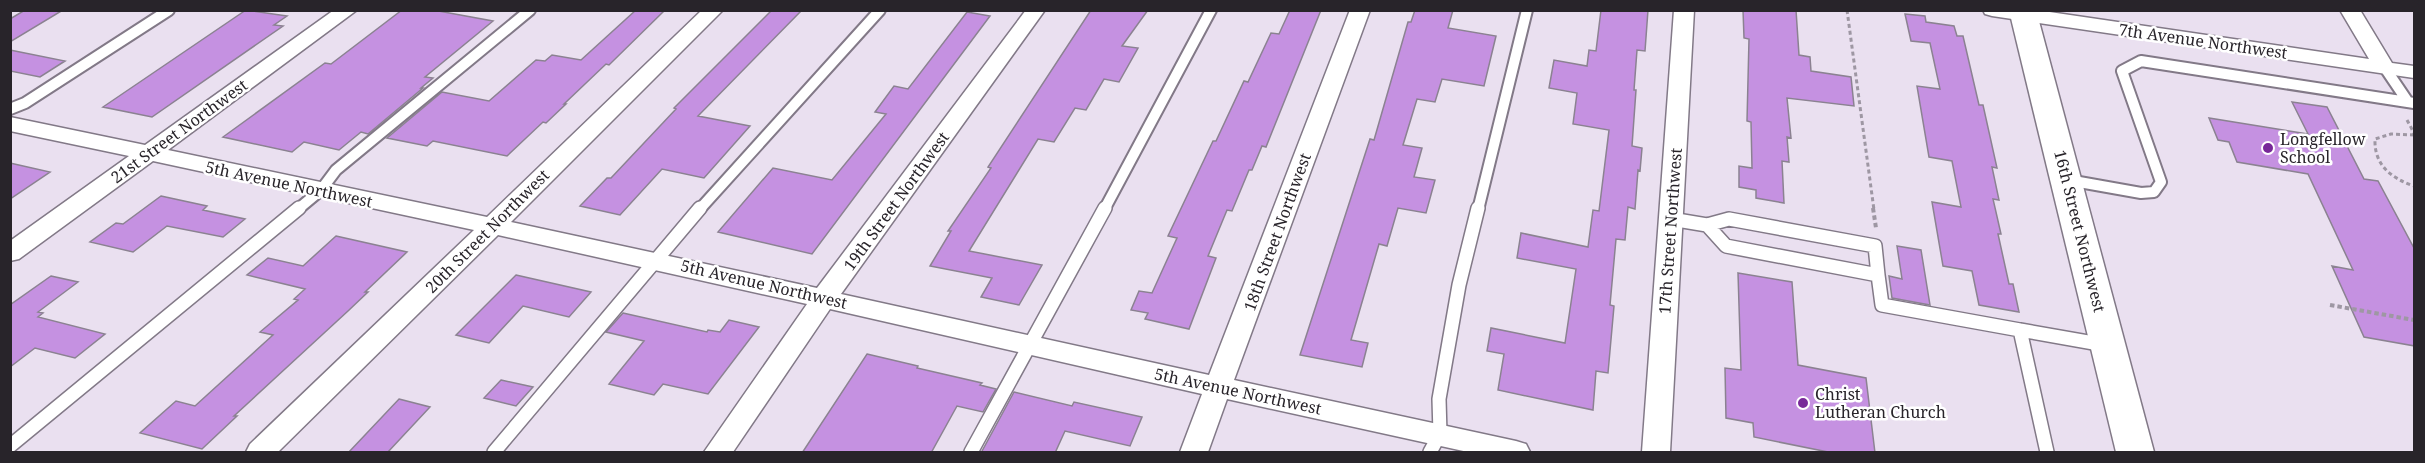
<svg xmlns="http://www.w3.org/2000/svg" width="2425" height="463" font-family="'Noto Serif',serif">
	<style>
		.building { fill: #c591e1; stroke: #8b8291; stroke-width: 1.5 }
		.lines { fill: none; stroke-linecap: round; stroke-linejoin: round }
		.lane-far1-casing { stroke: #827987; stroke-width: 14 }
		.lane-casing { stroke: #827987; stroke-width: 16 }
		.street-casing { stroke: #827987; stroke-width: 3 }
		.secondary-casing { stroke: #827987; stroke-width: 3 }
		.path-far1 { stroke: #9e97a3; stroke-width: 3; stroke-dasharray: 4 3; stroke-linecap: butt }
		.path { stroke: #9e97a3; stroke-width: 4; stroke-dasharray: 4.5 3; stroke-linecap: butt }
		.lane-far1 { stroke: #fff; stroke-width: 10 }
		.lane { stroke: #fff; stroke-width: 13 }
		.street { fill: #fff; fill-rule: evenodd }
		.secondary { fill: #fff; fill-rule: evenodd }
		.poi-dot { fill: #782899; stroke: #fff; stroke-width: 2 }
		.labels { text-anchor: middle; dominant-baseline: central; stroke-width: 5; stroke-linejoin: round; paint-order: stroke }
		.street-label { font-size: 16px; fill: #28242a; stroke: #fff }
		.poi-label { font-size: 16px; fill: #28242a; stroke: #fff; text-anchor: start }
	</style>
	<rect width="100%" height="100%" fill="#eae0f0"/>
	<path class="building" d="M25 10H63L10 42V19Z
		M246 10 287 16 274 25 283 26 152 117 103 107Z
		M402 10H433L493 21 425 77 433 78 421 88H423L368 134 361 132 339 150 304 142 292 152 223 137 325 63 331 64Z
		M636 10H665L609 65 606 64 564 104H566L546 123 543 122 507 156 433 141 427 146 387 138 442 92 489 101 536 60 545 61 552 55 581 60Z
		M772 10H802L698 116 750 126 704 178 662 169 620 215 580 206 607 178H611L676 109 674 108Z
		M1091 10H1148L1122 46 1138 48 1119 82 1104 79 1086 110 1075 108 1054 142 1038 139 969 251 1042 265 1019 305 981 297 992 278 930 266 951 231H948L991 168 988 167Z
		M1290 10H1321L1266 147 1262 146 1252 170H1249L1232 211 1227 210 1208 256 1216 258 1189 329 1145 319 1148 313 1131 310 1139 291 1152 293 1177 238 1168 236 1213 141H1216L1244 81 1248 82 1271 33 1279 34Z
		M1415 10H1453L1448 28 1496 36 1484 86 1442 79 1435 102 1417 99 1403 145 1422 148 1414 177 1435 180 1426 213 1398 208 1387 246 1379 244 1351 340 1368 343 1362 367 1300 355 1370 139 1374 140 1408 22H1411Z
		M1601 10H1648L1645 51 1637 50 1634 90H1636L1632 146 1642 148 1640 171 1638 170 1635 209 1628 207 1625 240 1616 239 1610 305 1614 306 1608 373 1596 371 1593 410 1498 390 1504 354 1487 351 1491 328 1565 343 1576 269 1517 258 1521 233 1588 247 1593 210 1599 211 1609 130 1573 124 1577 93 1549 88 1554 60 1587 66 1589 50 1596 51Z
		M1743 10H1796L1799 55 1810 57 1811 71 1851 77 1854 106 1787 98 1791 138 1787 137 1789 162 1782 161 1784 203 1756 198V190L1739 187V166L1752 168 1751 122 1747 121 1749 39 1744 38Z
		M967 12 990 16 812 254 718 232 773 168 832 180 886 114 875 112 894 86 908 89Z
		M1905 14 1925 16 1926 22 1954 26 1957 36H1963L1979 105H1983L1997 168 1992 167 1999 200 1993 199 2001 234H1998L2009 284H2013L2019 312 1979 305 1972 271 1943 266 1932 202 1961 207 1952 161 1929 157 1917 86 1940 89 1930 43 1911 41Z
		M10 50 65 61 40 77 10 71Z
		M2292 102 2327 107 2364 179 2378 181 2415 250V346L2364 337 2332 266 2353 270 2308 174 2237 162 2229 142 2218 140 2209 118 2308 134Z
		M10 163 50 172 10 199Z
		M161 196 207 206 203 210 245 219 223 237 167 226 133 252 90 242 116 223 123 224Z
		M336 236 407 252 365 292H368L348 311 234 416H237L202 449 140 433 176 401 195 406 273 335 260 332 298 300 294 299 305 289 247 275 268 258 303 266Z
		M1897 246 1921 250 1930 305 1892 298 1889 276 1902 279Z
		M1738 273 1792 282 1798 365 1866 378 1875 453H1833L1754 437 1753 423 1726 418 1725 368 1741 370Z
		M516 275 591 292 569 317 523 306 489 343 456 335Z
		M51 276 78 282 38 312 43 313 38 317 105 334 75 358 35 348 10 367V305Z
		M623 313 707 332 708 330 720 332 729 320 759 327 708 394 663 384 654 395 609 384 644 341 606 332Z
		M867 354 918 366 917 368 982 383 980 385 996 389 983 412 957 406 931 453H802Z
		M501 380 533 387 516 406 484 398Z
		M1014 392 1072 406 1074 402 1142 417 1130 446 1065 431 1055 453H981Z
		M399 399 430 407 387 453H348Z"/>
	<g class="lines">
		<g class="lane-far1-casing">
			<path id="lane-far1" d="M2385 68 2408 102
				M10 109 25 103 169 10
				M2068 180 2141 193 2154 192 2161 182 2122 71 2141 61 2414 103
				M297 210 321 190 336 170 530 10
				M699 210 880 10
				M1104 210 1211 10
				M1478 210 1527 10"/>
		</g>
		<g class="lane-casing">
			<path id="lane" d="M1671 219 1707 225 1726 246 1878 275 1882 305 2020 330
				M1707 225 1729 219 1875 246 1878 275
				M10 446 299 208
				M494 452 700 208
				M971 452 1105 208
				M1430 452 1440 434 1439 399 1459 285 1478 208
				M2047 452 2020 330 2105 345"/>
		</g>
		<g class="street-casing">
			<path id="street" d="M334 10H357L168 150 487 217 702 10H723L511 222 817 288 1026 10H1045L841 294 1209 375 1350 10H1370L1234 380 1516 441 1526 444 1530 452H1468L1227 399 1208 452H1180L1202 394 830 309 733 452H704L807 304 498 235 278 452H246L250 444 474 230 153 161 19 259 10 261V241L129 156 10 131V117L145 145Z
				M1674 10H1694L1670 452H1642Z
				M1983 10H2036L2369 59 2340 10H2360L2392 63 2414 66V78L1992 16 1985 14Z"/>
		</g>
		<g class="secondary-casing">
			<path id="secondary" d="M2009 10H2036L2154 452H2116Z"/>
		</g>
		<path class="path-far1" d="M1847 10 1874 210
			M2407 120 2414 133
			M2414 135 2391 134 2375 139C2374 165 2391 178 2414 186"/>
		<path class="path" d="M1873 208 1876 228
			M2330 305 2414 320"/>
		<use href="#lane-far1" class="lane-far1"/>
		<use href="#lane" class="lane"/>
		<use href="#street" class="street"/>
		<use href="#secondary" class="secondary"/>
	</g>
	<g class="poi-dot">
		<circle cx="2268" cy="148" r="6"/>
		<circle cx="1803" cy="403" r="6"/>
	</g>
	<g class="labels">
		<g class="street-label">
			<text transform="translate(2203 41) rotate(8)">7th Avenue Northwest</text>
			<text transform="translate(179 131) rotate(-36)">21st Street Northwest</text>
			<text transform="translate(289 184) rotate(12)">5th Avenue Northwest</text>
			<text transform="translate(896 201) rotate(-54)">19th Street Northwest</text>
			<text transform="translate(487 231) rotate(-45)">20th Street Northwest</text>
			<text transform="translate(1670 231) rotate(-86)">17th Street Northwest</text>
			<text transform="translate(2080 231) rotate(76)">16th Street Northwest</text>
			<text transform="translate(1277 232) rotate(-70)">18th Street Northwest</text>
			<text transform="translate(764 284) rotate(13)">5th Avenue Northwest</text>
			<text transform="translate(1238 391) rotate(12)">5th Avenue Northwest</text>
		</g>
		<g class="poi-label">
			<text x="2280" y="139">Longfellow<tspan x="2280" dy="18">School</tspan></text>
			<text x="1815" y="394">Christ<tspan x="1815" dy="18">Lutheran Church</tspan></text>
		</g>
	</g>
	<rect width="2425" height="463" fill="none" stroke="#28242a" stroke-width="24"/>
</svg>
